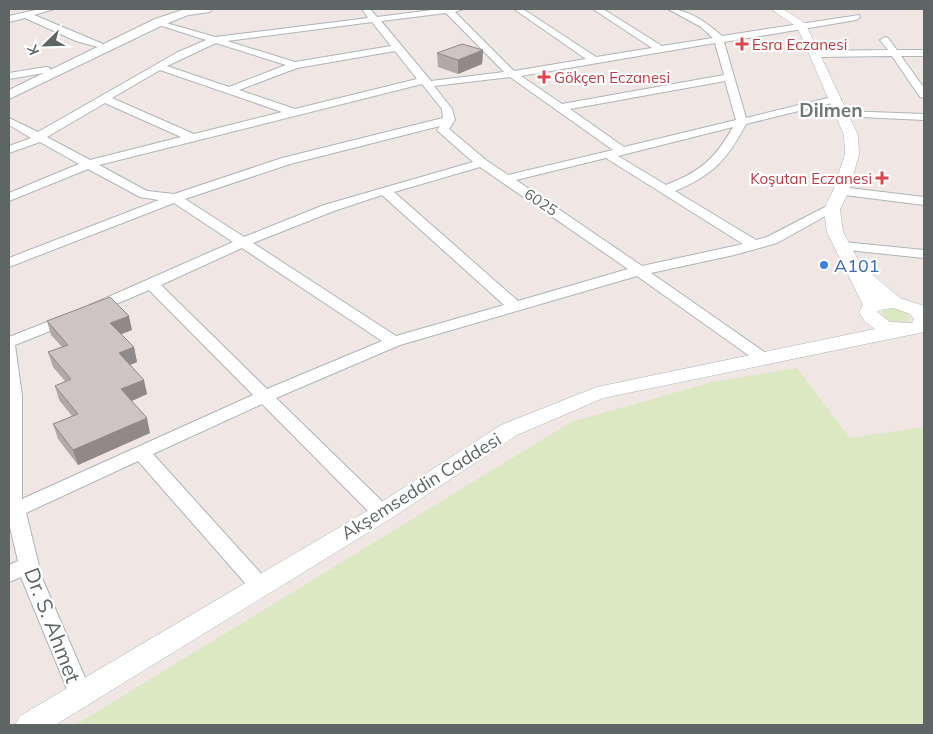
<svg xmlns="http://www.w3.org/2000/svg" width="933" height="734" font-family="Mulish,sans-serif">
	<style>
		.green { fill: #dbe8c1 }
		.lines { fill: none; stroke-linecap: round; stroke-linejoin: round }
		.minor-casing { stroke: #aeb5b5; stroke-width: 2 }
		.tertiary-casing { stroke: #aeb5b5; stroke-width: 1 }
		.secondary-casing { stroke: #aeb6b6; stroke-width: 2 }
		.minor { fill: #fff; fill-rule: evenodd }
		.tertiary { fill: #fff; fill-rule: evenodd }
		.secondary { fill: #fff; fill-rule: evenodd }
		.wall { fill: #b0a9a9 }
		.shaded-wall { fill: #908989 }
		.building { fill: #cdc4c4; stroke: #908989 }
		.health-dot { fill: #e0444e; stroke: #fff; stroke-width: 2 }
		.shop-dot { fill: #3f7fe0; stroke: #fff; stroke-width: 2 }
		.labels { text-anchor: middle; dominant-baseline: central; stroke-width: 4.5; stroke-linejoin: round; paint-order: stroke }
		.far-health-label { font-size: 15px; fill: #be3a42; stroke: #fff; text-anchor: start }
		.far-street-label { font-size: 15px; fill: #5d6665; stroke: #fff }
		.shop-label { font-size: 18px; fill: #366cbe; stroke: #fff; text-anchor: start }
		.street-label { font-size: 18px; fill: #5d6665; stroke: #fff }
		.far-district-label { font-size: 19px; font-weight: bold; fill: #6e7877; stroke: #fff }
		.near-street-label { font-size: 21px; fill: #5d6665; stroke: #fff }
	</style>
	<rect width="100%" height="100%" fill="#f0e7e5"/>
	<path class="green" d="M886 308H895L906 311 910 320C901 325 890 322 883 316L882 310Z
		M797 368 850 438 924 427V725H75L571 422 712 382Z"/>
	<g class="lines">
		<g class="minor-casing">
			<path id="minor" d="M40 9H54L34 15 103 44 98 47 76 41 25 18 9 22V16Z
				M362 9H370L377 17 440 9H463L455 12 514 71 586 59 514 9H523L596 57 652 48 593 9H603L662 46 713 38 701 27 668 9C689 9 707 23 722 36L859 15 860 17 856 20 724 42 746 118 836 96 841 99 840 101 746 124C727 160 713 175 675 191L756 240 767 237 827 206H837L838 209 777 243 734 255 651 273 770 356 772 359 770 362H758L637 276 400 345 276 398 389 508 392 513 389 518 382 520 375 518 262 404 153 454 266 579 269 585 266 591 259 593 252 591 138 461 26 513 42 578 92 694 88 701 80 704 72 701 21 577 9 582V565L18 561 9 523V337L65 315H75L78 318 75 321 15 345 22 396V499L253 395 149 290 100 311 95 313 87 308 90 305 233 242 174 203 9 267V258L159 200 140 197 88 169 9 201V193L79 164 40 142 9 153V146L31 138 9 125V118L38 132 178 52 206 40 156 24V20L215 37 368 18ZM446 13 504 72 431 81 381 21ZM372 22 391 46 295 62 227 41ZM216 43 286 65 229 87 167 66ZM715 43 724 75 562 104 521 76ZM395 51 417 79 295 109 239 90 297 68ZM160 70 282 112 194 134 112 98ZM510 77 613 150 508 175 486 160 449 129 455 120 452 109 434 86ZM725 81 736 120 624 147 570 109ZM422 84 442 109 443 118 282 158 174 194 147 191 99 165ZM105 103 181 137 90 160 47 137ZM440 126 437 130 439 132 473 162 324 205 244 237 185 199 290 164ZM733 127C715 159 700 172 666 185L618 156ZM606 158 743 244 642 266 516 180ZM480 167 628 269 518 301 394 192ZM382 195 504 305 396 336 253 243 334 211ZM242 248 382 341 267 389 161 285Z
				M885 37 888 38 897 50H924V56H901L924 88V98L920 97 892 56 816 57 811 54 816 51 888 50 880 40Z
				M46 67 50 68V72L9 79V73Z
				M843 111 924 114V120L839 116V112Z
				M841 187 924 197V205L837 194 835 191 837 188Z
				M843 242 924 250V258L838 249 836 246 838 243Z"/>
		</g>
		<g class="tertiary-casing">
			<path id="tertiary" d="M771 9H783L805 23 858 135 859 154 849 191 840 209 843 232 863 269 867 270 900 298 924 306V332L603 398 517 435 390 519 55 725H15L20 716 374 507 501 425 597 387 875 329 865 322 859 312 863 305 827 232 824 209 833 191 845 154 844 135 800 33 797 27ZM893 308 910 314 914 319 912 323 890 322 877 312 879 310Z"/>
		</g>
		<g class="secondary-casing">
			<path id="secondary" d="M185 9H212L210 12 188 15 163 25 9 99V90L155 19Z"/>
		</g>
		<use href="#minor" class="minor"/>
		<use href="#tertiary" class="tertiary"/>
		<use href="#secondary" class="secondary"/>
	</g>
	<path class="wall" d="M483 50 482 64 458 74 438 67 437 53Z
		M47 321 132 330 121 334 134 347 137 362 130 365 147 394 132 401 150 433 78 465 58 439 53 424 72 416 59 400 55 386 65 381 53 367 48 352 62 347 51 335Z"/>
	<path class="shaded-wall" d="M483 50 482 64 458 74V60Z
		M129 316 132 330 114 337 110 323Z
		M134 347 137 362 123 368 119 353Z
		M144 380 147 394 125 404 121 389Z
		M147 418 150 433 78 465 73 450Z"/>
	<path class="building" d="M462 44 483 50 458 60 437 53Z
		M110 297 129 316 110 323 134 347 119 353 144 380 121 389 147 418 73 450 53 424 78 414 55 386 71 379 48 352 68 345 47 321Z"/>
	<g class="health-dot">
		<path d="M739.5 36.5h5v5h5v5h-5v5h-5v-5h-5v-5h5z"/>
		<path d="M541.5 69.5h5v5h5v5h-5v5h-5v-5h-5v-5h5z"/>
		<path d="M879.5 170.5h5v5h5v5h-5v5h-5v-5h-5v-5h5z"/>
	</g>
	<circle class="shop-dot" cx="824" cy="265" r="5"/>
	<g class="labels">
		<g class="far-health-label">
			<text x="752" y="44">Esra Eczanesi</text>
			<text x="554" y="77">Gökçen Eczanesi</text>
			<text x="872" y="178" text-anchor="end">Koşutan Eczanesi</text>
		</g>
		<g class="far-street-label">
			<text transform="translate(541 202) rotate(34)">6025</text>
		</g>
		<g class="shop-label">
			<text x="834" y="265">A101</text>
		</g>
		<g class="street-label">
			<text transform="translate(421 486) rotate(-32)">Akşemseddin Caddesi</text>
		</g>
		<g class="far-district-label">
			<text x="831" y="110">Dilmen</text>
		</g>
		<g class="near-street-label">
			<text transform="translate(53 625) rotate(69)">Dr. S. Ahmet</text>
		</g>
	</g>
	<rect width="933" height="734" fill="none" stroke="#5d6665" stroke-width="20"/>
	<g transform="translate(45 45) rotate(247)" stroke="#ffffff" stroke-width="4" paint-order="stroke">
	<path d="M0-4L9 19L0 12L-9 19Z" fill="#5d6665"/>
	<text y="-8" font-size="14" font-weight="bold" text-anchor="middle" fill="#5d6665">K</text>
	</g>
</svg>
